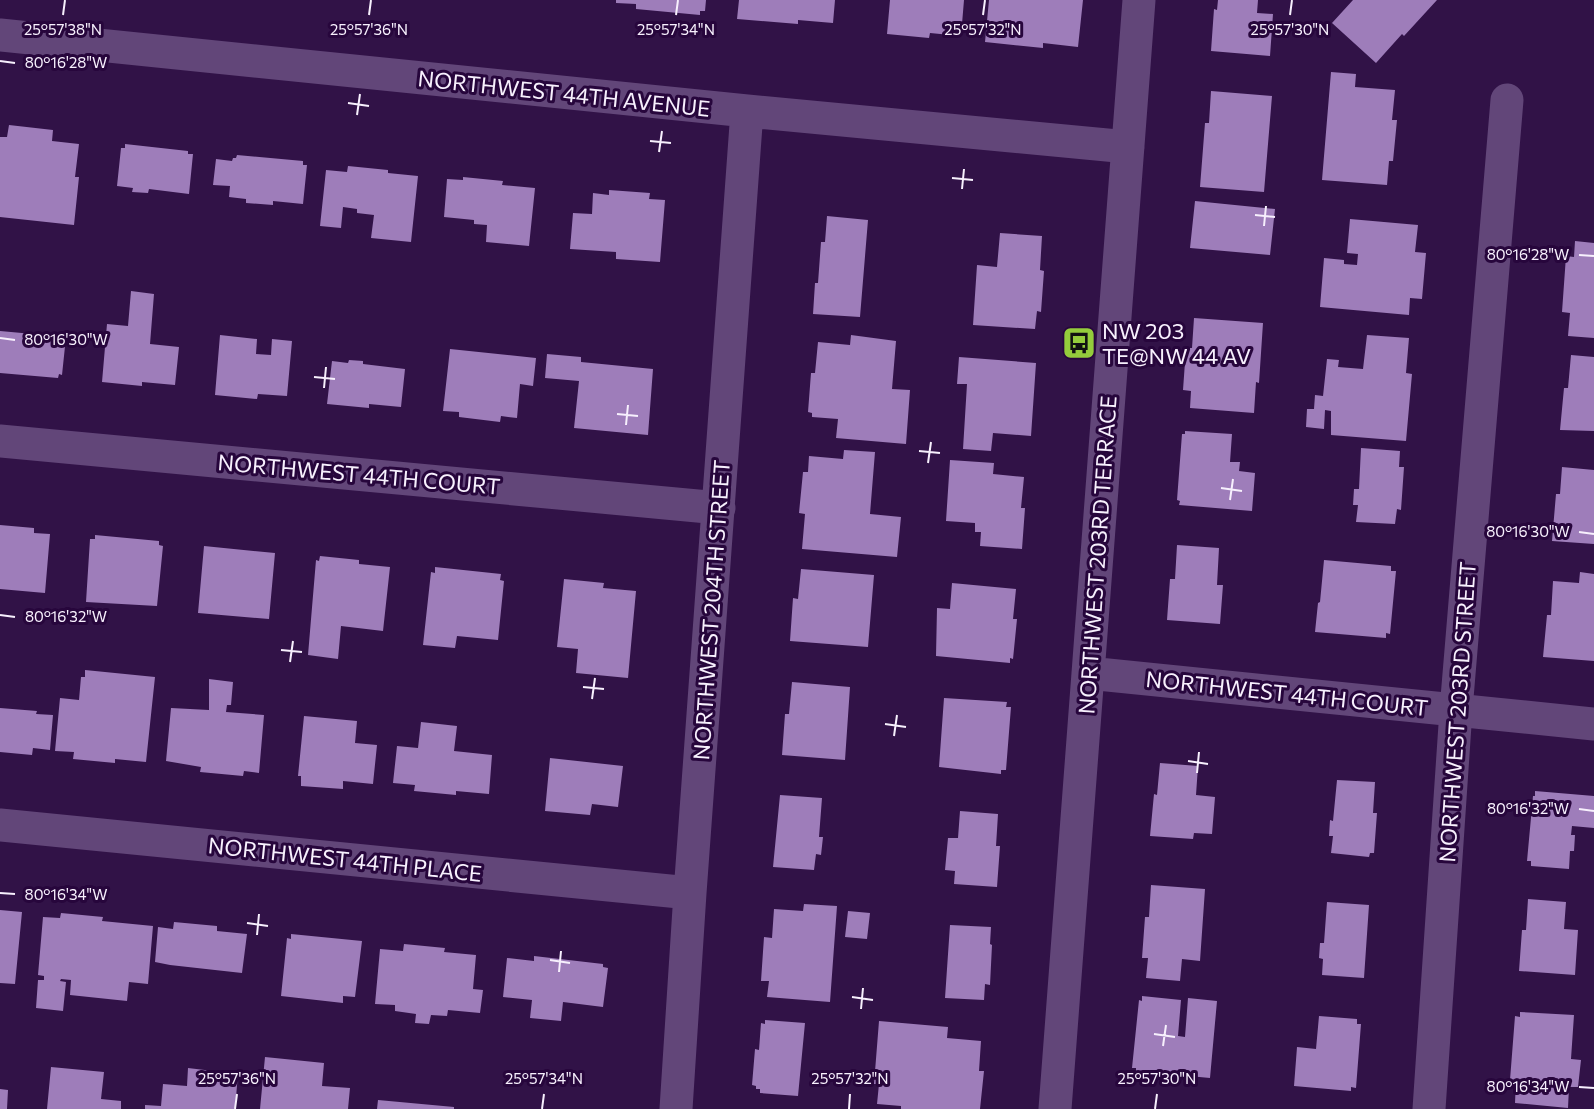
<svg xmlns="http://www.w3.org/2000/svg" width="1594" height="1109" font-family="Commissioner,sans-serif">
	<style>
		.building { fill: #9e7dba }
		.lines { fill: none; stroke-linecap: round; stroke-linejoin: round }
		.minor { stroke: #624679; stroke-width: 33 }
		.ticks { fill: none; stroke: #f7f0fd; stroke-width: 2 }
		.labels { text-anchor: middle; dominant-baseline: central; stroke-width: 6; stroke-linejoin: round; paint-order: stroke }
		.street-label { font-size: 22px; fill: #f7f0fd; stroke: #27063c }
		.poi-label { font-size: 22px; fill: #f7f0fd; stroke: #27063c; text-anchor: start }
		.ticks-label { font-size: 15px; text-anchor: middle; fill: #f7f0fd; stroke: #27063c; stroke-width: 6; stroke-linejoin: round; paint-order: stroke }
	</style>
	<rect width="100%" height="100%" fill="#311247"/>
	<path class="building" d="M616 0H706L705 11H700V15L636 9V4L616 3Z
		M739 0H835L833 23 798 20V24L737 19Z
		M890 0H964L961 36 930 33 929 38 887 34Z
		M989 0H1083L1078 47 1043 43V48L985 42Z
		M1218 0H1258L1257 13 1273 14 1270 56 1211 51 1214 9 1217 10Z
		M1353 0H1437L1404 36 1402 34 1376 63 1332 23Z
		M1331 72 1356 74 1355 87 1395 90 1392 120H1397L1393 161H1389L1387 185 1322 180Z
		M1211 91 1272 96 1264 192 1200 187 1205 123H1209Z
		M9 125 53 130 52 141 79 144 75 177H79L74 225 0 217V137H7Z
		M125 144 188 151V154H193L189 194 149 189 148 193 132 192 133 188 117 186 121 148H125Z
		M237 155 303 161V165H307L303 204 273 201V205L246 203V199L229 197 230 186 213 185 216 159 232 161 233 158H236Z
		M348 166 388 170V173L418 176 411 242 371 238 374 215 357 213V209L343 207 341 228 320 226 326 170 347 172Z
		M463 177 503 181 502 185 535 188 529 246 486 242 487 225 474 224V220L444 217 447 179 463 180Z
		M609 190 650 193 649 199 665 200 660 262 616 259V252L570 249 573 213 592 214 593 193 609 195Z
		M1195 201 1275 209 1270 255 1190 248Z
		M827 216 868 220 860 317 813 314 815 283H818L821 242H825Z
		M1350 219 1418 225 1415 252 1426 253 1422 299 1410 298 1409 315 1320 307 1324 258 1344 260V264L1357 265 1358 254 1347 253Z
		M1000 233 1042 236 1040 270 1044 271 1041 312 1037 311 1035 329 973 325 977 265 997 267Z
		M1575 241 1594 243V338L1568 336 1570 313 1562 312 1566 256 1574 257Z
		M131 291 154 294 150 344 179 347 175 385 142 382V386L102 382 107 324 128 326Z
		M1194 318 1263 323 1259 383 1256 382 1254 413 1190 408 1191 391 1183 390 1186 348H1192Z
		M0 331 66 337 62 375 59 374 58 378 0 373Z
		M220 335 257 339 256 354 271 355 272 339 292 341 287 396 258 394 257 399 215 395Z
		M851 335 896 341 892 389 910 390 906 444 836 438 838 419 812 417V413L808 412 811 373H815L818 342 850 345Z
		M1367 335 1409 338 1406 373 1412 374 1406 441 1331 435V411L1325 410 1324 429 1306 427 1307 409H1314L1315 395 1323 396 1327 359 1339 360 1338 367 1363 369Z
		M450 349 536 358 533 386 520 384 517 418 501 416 500 422 459 417V412L443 411Z
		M547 354 581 357V362L653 369 648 435 574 428 579 381 545 378Z
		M1571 355 1594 357V431L1560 430 1564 388H1568Z
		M959 357 1036 363 1031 436 993 433 991 451 963 449 967 384H957Z
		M349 360 363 361V364L405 369 401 407 369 404V408L327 404 332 361 348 363Z
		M1185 431 1232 434 1230 462H1240L1239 471 1255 473 1252 511 1179 505 1180 501 1177 500 1182 434H1185Z
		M1361 448 1400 451 1399 467H1404L1401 510 1397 509 1395 524 1356 522 1358 505H1353L1354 489H1359Z
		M844 450 875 452 870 514 901 517 897 557 802 549 805 514 799 513 803 472H808L809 456 843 459Z
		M950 460 994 463 993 474 1024 477 1021 508H1025L1022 549 980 546 981 532H975V523L946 521Z
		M1562 467 1594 470V544L1552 541 1556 494H1560Z
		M0 525 34 528V533L50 534 45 593 0 589Z
		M95 535 159 541V545L163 546 157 606 86 602 90 539H95Z
		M1177 545 1219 548 1217 585H1223L1220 624 1167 620 1170 579H1175Z
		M204 546 275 553 269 619 198 613Z
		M320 556 359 560V564L390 567 383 631 341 626 338 659 308 655 316 560 319 561Z
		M1324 560 1391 566V571H1396L1390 634 1386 633V638L1315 632 1318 603 1320 602Z
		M435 567 501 574 500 580 504 581 498 640 457 636 455 648 423 645 431 572 435 573Z
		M801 569 874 575 868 647 790 641 793 598 798 599Z
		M1580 572 1594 574V661L1543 657 1547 615H1551L1553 581 1579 583Z
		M564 579 604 583 603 588 636 591 628 678 576 673 578 649 557 647Z
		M952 583 1016 589 1013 619H1017L1013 659 1010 658V663L936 656 937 608 950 609Z
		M85 670 155 677 146 762 115 759V763L73 759 74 752 55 751 60 698 79 700 81 677H85Z
		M209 679 233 682 231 705H227L226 712 264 715 259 773 244 771 243 776 200 772 201 767 166 761 171 708 209 710Z
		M792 682 850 687 845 760 782 755 785 714H789Z
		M944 698 1007 702 1006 707H1011L1006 770H1001V774L939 767Z
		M0 708 37 711 36 714 53 715 50 750 33 748 32 755 0 752Z
		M304 716 357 721 355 743 377 745 373 784 343 781V789L301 786V776H298Z
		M421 722 457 726 454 751 492 755 489 794 456 791V795L414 791 415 785 393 783 397 746 418 748Z
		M550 758 623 766 618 807 592 804 590 815 545 811Z
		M1160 763 1198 766 1196 795 1215 797 1212 834 1194 833 1193 839 1150 836 1154 794 1157 795Z
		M1337 780 1375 782 1373 813H1377L1374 853H1370L1369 857 1331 853 1333 836H1329L1330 820 1333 821Z
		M1535 791 1594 796V828L1572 826 1571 835H1575L1574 851H1570L1569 869 1531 866V861H1527L1533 796H1535Z
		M780 795 822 798 819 837H823L821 855 816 854 814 870 773 867Z
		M960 811 998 814 996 846H1000L997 887 954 884 955 871 945 870 948 838H958Z
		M1151 885 1205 889 1200 961 1182 959 1180 981 1146 978 1148 958H1142L1145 917H1149Z
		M1528 899 1566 902 1564 929 1578 930 1575 975 1519 971 1522 930H1526Z
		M1327 902 1369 905 1364 978 1322 975 1323 959 1319 958 1320 943H1324Z
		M804 904 837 906 830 1002 767 997 769 981H761L764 937 772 938 774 909 803 911Z
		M0 910 22 912 15 984 0 983Z
		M848 911 870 913 867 939 845 937Z
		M61 913 103 917 102 921 153 926 148 984 129 982 127 1001 70 995 71 980 61 979 60 981 66 982 63 1011 36 1008 38 980H44V976L38 975 43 917 60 918Z
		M174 922 217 926V931L247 934 242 973 170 965 155 962 158 927 173 929Z
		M950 925 991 927 990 944 992 945 990 985 985 984 984 1000 945 998Z
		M291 934 362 941 355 997 343 996V1003L281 996 287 938 291 939Z
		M404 944 445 948 444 952 476 955 473 989 483 990 480 1013 448 1010 447 1016 431 1015 429 1024 415 1023 416 1014 395 1011V1005L375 1004 380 949 403 951Z
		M534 956 603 964V967L608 968 603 1007 563 1002 561 1021 530 1018 532 1000 503 997 507 958 534 961Z
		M1142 996 1181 1000 1178 1036 1185 1037 1188 998 1217 1001 1210 1078 1136 1071V1068H1132L1139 1000 1142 1001Z
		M1520 1012 1574 1015 1571 1059 1581 1060 1578 1087H1569L1568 1108 1515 1103 1516 1080H1510L1515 1016 1520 1017Z
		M1319 1016 1357 1019V1024H1361L1356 1088 1351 1087V1091L1294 1086 1297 1047 1316 1049Z
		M765 1020 805 1023 798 1096 760 1093V1089H756V1086L752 1085 755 1049 759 1050 761 1023 765 1024Z
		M879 1021 948 1027 947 1038 981 1041 979 1071H984L980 1109H901V1106L877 1104 879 1084H874Z
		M265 1057 324 1063 322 1086 350 1088 348 1109H260Z
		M51 1067 104 1072 101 1099 121 1101V1109H47Z
		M188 1068 238 1074 235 1109H145V1105L161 1106 163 1084 187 1086Z
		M0 1089 8 1090 7 1109H0Z
		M378 1100 454 1107V1109H377Z"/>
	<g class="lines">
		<path class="minor" d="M0 35 747 111 1128 147
			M0 441 719 508
			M1088 673 1594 724
			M0 825 690 893
			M676 1109 690 893 747 111
			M1055 1109 1139 0
			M1429 1109 1456 710 1507 100"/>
	</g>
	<path class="ticks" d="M63 15 65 0M369 15 371 0M676 15 678 0M983 15 985 0M1290 15 1292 0M0 61 15 63M348 103 369 106M357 115 360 94M650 141 671 143M659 152 662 131M952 178 973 180M962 189 964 169M1255 215 1275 217M1264 226 1266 206M1579 255 1594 256M0 338 15 340M314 377 335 379M324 388 326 367M617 414 638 416M626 425 628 405M919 451 940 453M928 463 931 442M1221 488 1242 491M1230 500 1233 479M1579 532 1594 534M0 615 15 617M281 650 302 652M290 662 293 641M583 687 604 689M592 699 595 678M885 724 906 727M894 736 897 715M1188 761 1208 764M1197 773 1199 752M1579 809 1594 811M0 893 15 894M247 923 268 926M257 935 259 914M550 960 570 963M559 972 561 951M852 997 873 1000M861 1009 863 988M1154 1034 1175 1037M1163 1046 1166 1025M1579 1087 1594 1088M235 1109 237 1094M542 1109 544 1094M849 1109 850 1094M1155 1109 1157 1094"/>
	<defs>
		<g id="bus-square" transform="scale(1.725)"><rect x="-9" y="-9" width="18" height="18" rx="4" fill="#94cc3c" stroke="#27063c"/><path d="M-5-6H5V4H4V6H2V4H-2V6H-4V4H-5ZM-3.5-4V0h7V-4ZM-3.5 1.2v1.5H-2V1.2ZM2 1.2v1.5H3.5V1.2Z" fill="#111"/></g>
	</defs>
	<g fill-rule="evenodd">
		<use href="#bus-square" x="1079" y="343"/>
	</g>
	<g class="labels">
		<g class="street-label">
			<text transform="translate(564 93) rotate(6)">NORTHWEST 44TH AVENUE</text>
			<text transform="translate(359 474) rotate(5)">NORTHWEST 44TH COURT</text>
			<text transform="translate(1097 555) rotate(-86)">NORTHWEST 203RD TERRACE</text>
			<text transform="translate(711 610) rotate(-86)">NORTHWEST 204TH STREET</text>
			<text transform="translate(1287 693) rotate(6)">NORTHWEST 44TH COURT</text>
			<text transform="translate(1457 712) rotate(-86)">NORTHWEST 203RD STREET</text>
			<text transform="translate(345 859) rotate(6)">NORTHWEST 44TH PLACE</text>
		</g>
		<g class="poi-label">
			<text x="1102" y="330">NW 203<tspan x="1102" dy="25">TE@NW 44 AV</tspan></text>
		</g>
	</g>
	<g class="ticks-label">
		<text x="63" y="35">25°57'38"N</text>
		<text x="369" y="35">25°57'36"N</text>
		<text x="676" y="35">25°57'34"N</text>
		<text x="983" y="35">25°57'32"N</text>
		<text x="1290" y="35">25°57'30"N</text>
		<text x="66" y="68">80°16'28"W</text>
		<text x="1528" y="260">80°16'28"W</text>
		<text x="66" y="345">80°16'30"W</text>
		<text x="1528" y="537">80°16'30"W</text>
		<text x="66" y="622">80°16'32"W</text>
		<text x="1528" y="814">80°16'32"W</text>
		<text x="66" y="900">80°16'34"W</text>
		<text x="237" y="1084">25°57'36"N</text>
		<text x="544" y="1084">25°57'34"N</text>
		<text x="850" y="1084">25°57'32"N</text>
		<text x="1157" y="1084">25°57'30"N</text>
		<text x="1528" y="1092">80°16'34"W</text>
	</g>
</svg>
